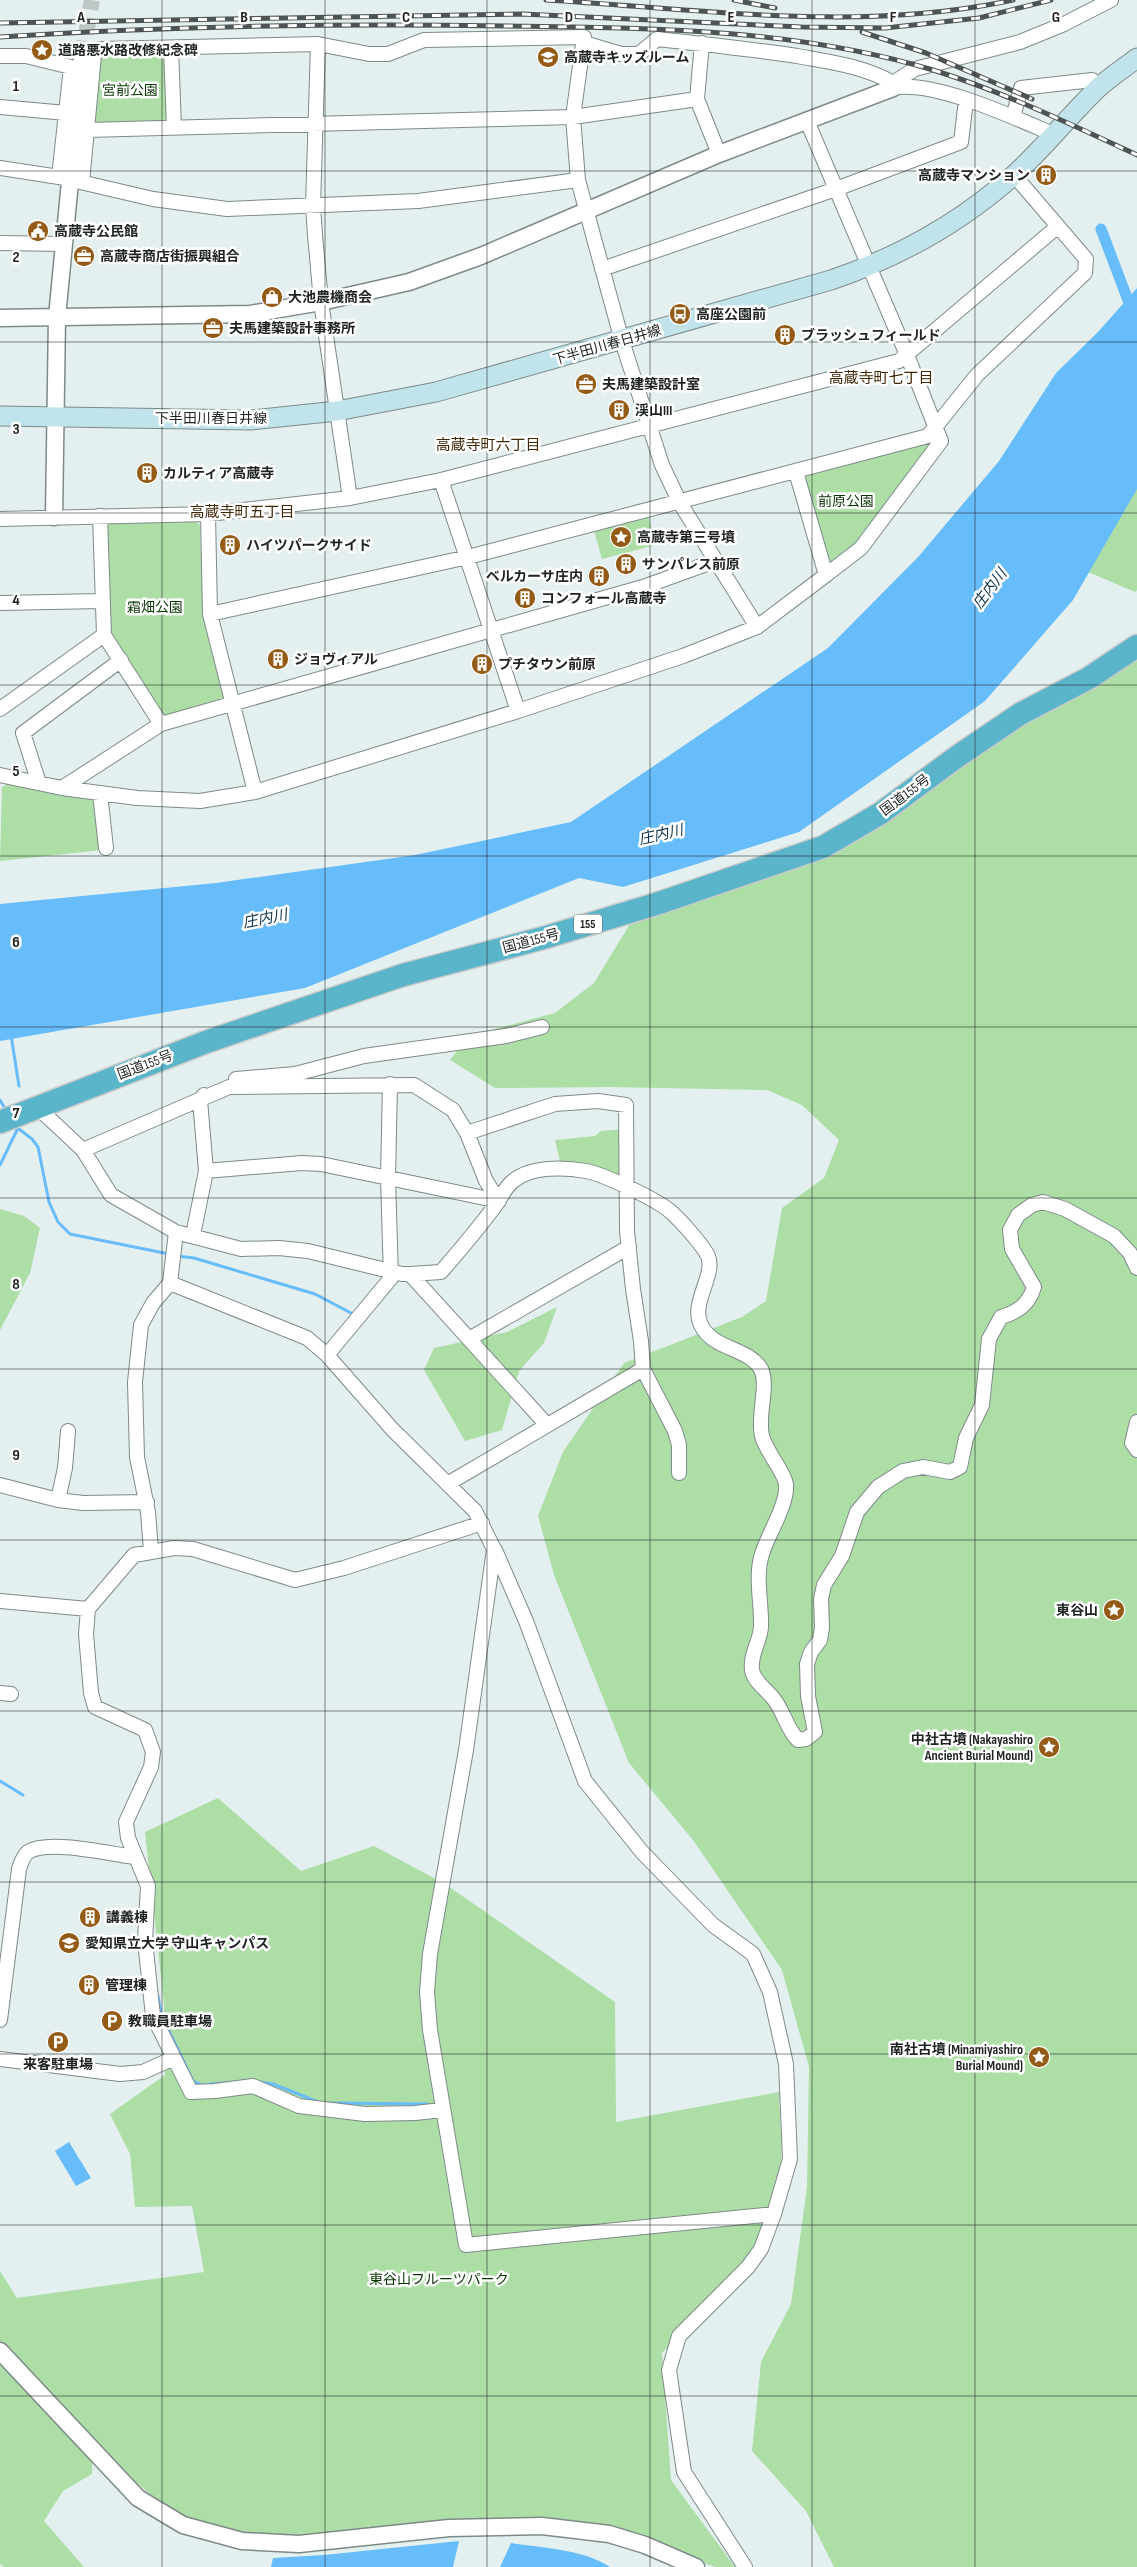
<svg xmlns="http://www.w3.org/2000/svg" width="1137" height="2567" font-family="'Sofia Sans Condensed','Noto Sans JP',sans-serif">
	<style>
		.green { fill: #addea6 }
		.water { fill: #67bcfc }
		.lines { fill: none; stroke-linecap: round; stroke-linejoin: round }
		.stream { stroke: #67bcfc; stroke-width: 3 }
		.canal { stroke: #67bcfc; stroke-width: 11 }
		.tertiary-tunnel { stroke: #bcc7c6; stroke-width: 16; stroke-dasharray: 16 8; stroke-linecap: butt }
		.minor-casing { stroke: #7e8a89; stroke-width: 16 }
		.tertiary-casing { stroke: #7e8a89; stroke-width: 19 }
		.secondary-casing { stroke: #7e8a89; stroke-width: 21 }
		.trunk-casing { stroke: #c9caca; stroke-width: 25 }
		.minor { stroke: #fff; stroke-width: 14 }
		.tertiary { stroke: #fff; stroke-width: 16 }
		.secondary { stroke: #c1e3eb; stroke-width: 19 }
		.trunk { stroke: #5ab4ca; stroke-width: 22 }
		.rail-casing { stroke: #4d5453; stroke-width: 5 }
		.rail { stroke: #fff; stroke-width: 3; stroke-dasharray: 9; stroke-linecap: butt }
		.grid { fill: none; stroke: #1e2322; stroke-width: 1; stroke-opacity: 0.55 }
		.labels { text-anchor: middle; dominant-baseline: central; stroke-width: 5; stroke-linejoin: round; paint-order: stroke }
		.shield { fill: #fff; stroke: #626564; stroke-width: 1 }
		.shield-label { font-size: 12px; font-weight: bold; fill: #1e2322 }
		.poi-label { font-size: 14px; font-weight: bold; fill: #1e2322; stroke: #fff; text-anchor: start }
		.park-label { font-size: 14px; fill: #093703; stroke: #fff }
		.street-label { font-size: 14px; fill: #1e2322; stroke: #fff }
		.neighbourhood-label { font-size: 15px; fill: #422707; stroke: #fff }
		.water-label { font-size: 15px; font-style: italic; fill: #0f344d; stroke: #fff }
		.grid-label { font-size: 16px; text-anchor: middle; font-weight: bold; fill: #1e2322; stroke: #fff; stroke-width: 5; stroke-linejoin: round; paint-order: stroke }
	</style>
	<rect width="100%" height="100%" fill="#e3f0ef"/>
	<path class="green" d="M162 55 165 59 167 118 163 122 96 124 92 120 99 60 102 57Z
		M1137 361V590L1135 592 1074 566Z
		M929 441 932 445 858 543 831 565 827 563 803 478 807 473Z
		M648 516 656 545 602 559 594 531Z
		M196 522 200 525 203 615 224 698 222 702 168 719 161 717 107 635 106 527 109 524Z
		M1137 657V2567H834L806 2511 752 2451 761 2362 791 2304 807 2187 809 2067 782 1970 693 1840 629 1763 554 1575 538 1516 563 1452 624 1363 742 1317 766 1301 782 1208 824 1178 839 1140 802 1105 767 1090 609 1087 495 1088 450 1060 468 1036 555 1013 594 983 633 919 727 882 810 864 847 846 885 822 1002 735Z
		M8 784 94 800 102 850 0 861 2 787Z
		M626 1129V1188L562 1170 555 1140 595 1136 601 1131Z
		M0 1209 24 1216 40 1228 30 1273 0 1330Z
		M557 1307 544 1343 519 1371 502 1430 465 1441 424 1370 434 1348 507 1332Z
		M218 1798 301 1871 374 1846 445 1884 615 2002 616 2122 779 2092C780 2129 786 2180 774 2214 755 2272 704 2311 662 2353L671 2480 735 2567H716L609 2534 537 2517 285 2538 228 2531 173 2513 121 2470 93 2437 92 2474 63 2491 44 2521 84 2567H4L0 2564V2271L17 2298 204 2272 192 2206 135 2207 130 2154 110 2114 165 2075 164 2004 145 1832Z"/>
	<path class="water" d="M1137 288V489L1073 600 985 701 799 832 623 887 579 878 305 988 0 1041V904L216 883 415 855 571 822 828 648 919 556 999 461 1056 373 1098 332Z
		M69 2142 91 2178 76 2186 55 2151Z
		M459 2541 453 2567H271L273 2558 324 2555Z
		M511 2543C542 2548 583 2549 610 2567H500Z"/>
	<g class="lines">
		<path class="stream" d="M11 1035 19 1086
			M0 1100 6 1110
			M15 1126 32 1139 38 1147 49 1202 58 1222 70 1234 169 1254
			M0 1165 17 1130 16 1127
			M177 1256 194 1258 315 1294 351 1313
			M0 1781 23 1795
			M158 1996 161 2014 193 2081 202 2085 245 2081
			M259 2082 273 2084 316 2101
			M330 2103 427 2104"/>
		<path class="canal" d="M1101 229 1137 324"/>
		<path class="tertiary-tunnel" d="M82 57 92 0"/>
		<g class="minor-casing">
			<path id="minor" d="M584 43 621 54H639L657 39C704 44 751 49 797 56 829 62 864 66 893 83V88C932 79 1015 118 1053 134
				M702 43 697 99 719 154
				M318 44 313 206 315 235 321 302 350 498
				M171 48 174 127
				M0 56H26L71 67 59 177
				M893 83 915 69 1020 42 1064 24 1111 0
				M0 107 66 113
				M1013 117 1021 88 1092 80 1100 86
				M807 121 907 355 941 441 861 548 826 575
				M87 130 573 117 697 99
				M0 168 59 177 153 199 227 209 418 201 578 180
				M82 182 94 55 100 49 318 44 369 54H388L424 40 584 37 573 117 578 180 622 341 662 465 680 503 757 627
				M0 243 64 244
				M602 269 836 189 961 142 966 100
				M441 480 518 711
				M208 514 210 614 255 792
				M100 516 104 635 161 724
				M0 519 208 514 350 498 441 480 899 361 1057 227
				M0 603 101 601
				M210 614 468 557 928 436 977 375 1085 273 1086 259 1014 175
				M0 709 104 635
				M0 775 62 788 137 798 200 801 255 792 518 711 683 656 757 627 826 575 796 472
				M39 783 23 733 121 660
				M62 788 161 724 643 587 715 561
				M100 793 106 848
				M236 1079 295 1074 364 1056 506 1036 542 1027
				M37 1107 83 1150 111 1195 176 1232 241 1249 279 1248 308 1251 402 1274H410L547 1425
				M467 1133 555 1104 598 1101 626 1105 627 1231 633 1289 641 1341 643 1369 675 1431 679 1445V1473
				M83 1150 229 1087 414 1085 453 1110 467 1133 486 1181 499 1201
				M206 1171 302 1163 321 1164 499 1201
				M193 1235 206 1171 200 1100 204 1095
				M410 1274 441 1272C460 1250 478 1229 495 1206 501 1198 505 1187 513 1181 531 1166 564 1167 586 1171 603 1174 658 1200 671 1212 681 1221 702 1244 708 1256 716 1275 690 1303 701 1325 713 1350 748 1347 761 1369 769 1386 757 1416 762 1436 766 1452 784 1471 786 1484 788 1503 769 1533 763 1551 754 1575 762 1602 761 1627 760 1642 750 1654 752 1670 754 1682 766 1689 773 1698 784 1711 786 1728 798 1740L806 1739 815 1732 808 1696 807 1664 811 1652 820 1640 822 1628 821 1599 824 1585 842 1556 857 1512 878 1487 903 1471 923 1467 950 1472 960 1467 966 1438 982 1405 989 1339 1001 1317C1018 1312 1029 1304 1034 1287L1012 1249 1010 1230 1018 1215 1032 1205 1043 1202 1065 1209 1114 1236 1130 1253 1137 1268
				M170 1283 307 1338 327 1355 392 1429 475 1511 494 1549 466 1750 430 1954 427 1992 430 2030 466 2245 774 2214
				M469 1339 629 1247
				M327 1355 391 1278 388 1178 390 1084
				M1137 1422 1132 1443 1137 1450
				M449 1483 643 1369
				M0 1485 58 1500 83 1503 147 1502
				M58 1500 65 1468 68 1431
				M495 1550 526 1621 585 1781 642 1852 713 1925 753 1954 770 1992 786 2064 790 2159 774 2214 761 2249 748 2267 679 2336 669 2370 684 2472 745 2567
				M151 1551 148 1512 137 1457 135 1382 141 1325 153 1303 170 1283 176 1232
				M0 1601 88 1609
				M0 1693 11 1694
				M0 2020 19 1869C21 1863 23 1856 28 1852 49 1839 110 1854 135 1857
				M0 2059 120 2074 143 2072 174 2058
				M442 2110 415 2113 365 2114 299 2106 253 2086 215 2091 191 2092 153 2016 145 1941 148 1886 128 1838 126 1822 151 1767 153 1752 145 1730 95 1707 91 1693 86 1634 88 1609 134 1555 174 1548 193 1549 295 1580 344 1568 482 1523"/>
		</g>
		<g class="tertiary-casing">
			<path id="tertiary" d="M0 318 250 314 321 302 409 282 481 256 719 154 893 88
				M54 517 57 317 82 57
				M0 2351 138 2498 183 2525 242 2541 299 2544 449 2528 542 2526 609 2534 645 2545 696 2567"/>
		</g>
		<g class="secondary-casing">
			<path id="secondary" d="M0 416 251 420 337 411 436 392 831 280C899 257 960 223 1014 175 1044 148 1069 116 1098 88 1110 77 1124 68 1137 58"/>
		</g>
		<g class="trunk-casing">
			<path id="trunk" d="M0 1122 206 1042 403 975 543 938 656 904 823 847 881 813 958 756 1020 714 1089 678 1137 646"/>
		</g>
		<use href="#minor" class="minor"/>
		<use href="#tertiary" class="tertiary"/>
		<use href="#secondary" class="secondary"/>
		<use href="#trunk" class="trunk"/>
		<g class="rail-casing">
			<path id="rail" d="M546 0C701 9 860 33 1013 0
				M734 0 775 8
				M0 23 522 14 802 27 885 28 979 18 1051 0
				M862 32 926 53 1032 99
				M0 37C168 26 338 23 506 26 650 28 793 28 933 70 1004 92 1070 124 1137 155"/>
		</g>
		<use href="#rail" class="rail"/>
	</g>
	<path class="grid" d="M162 0V2567M325 0V2567M487 0V2567M650 0V2567M812 0V2567M975 0V2567M0 171H1137M0 342H1137M0 513H1137M0 685H1137M0 856H1137M0 1027H1137M0 1198H1137M0 1369H1137M0 1540H1137M0 1711H1137M0 1882H1137M0 2054H1137M0 2225H1137M0 2396H1137"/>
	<defs>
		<g id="sight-disc" transform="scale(1.125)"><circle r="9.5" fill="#945b16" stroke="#fff"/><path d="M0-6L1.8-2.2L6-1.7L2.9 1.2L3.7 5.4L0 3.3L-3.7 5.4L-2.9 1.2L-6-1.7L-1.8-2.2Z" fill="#fff"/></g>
		<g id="school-disc" transform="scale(1.125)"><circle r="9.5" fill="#945b16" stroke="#fff"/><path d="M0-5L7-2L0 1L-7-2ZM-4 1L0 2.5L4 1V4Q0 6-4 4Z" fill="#fff"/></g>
		<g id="building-disc" transform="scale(1.125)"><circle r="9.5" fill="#945b16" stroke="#fff"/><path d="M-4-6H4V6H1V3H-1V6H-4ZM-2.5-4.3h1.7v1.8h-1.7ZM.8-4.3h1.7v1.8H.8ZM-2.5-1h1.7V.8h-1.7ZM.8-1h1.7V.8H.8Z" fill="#fff"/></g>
		<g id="civic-disc" transform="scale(1.125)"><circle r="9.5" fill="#945b16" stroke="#fff"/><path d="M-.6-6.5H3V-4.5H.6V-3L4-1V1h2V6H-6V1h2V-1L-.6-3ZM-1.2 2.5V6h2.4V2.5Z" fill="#fff"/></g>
		<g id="office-disc" transform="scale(1.125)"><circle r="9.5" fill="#945b16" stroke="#fff"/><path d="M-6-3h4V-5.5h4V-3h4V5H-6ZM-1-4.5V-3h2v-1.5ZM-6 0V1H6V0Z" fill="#fff"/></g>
		<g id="shop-disc" transform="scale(1.125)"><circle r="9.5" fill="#945b16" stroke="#fff"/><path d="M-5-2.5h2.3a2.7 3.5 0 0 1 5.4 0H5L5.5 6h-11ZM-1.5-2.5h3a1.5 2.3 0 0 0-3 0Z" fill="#fff"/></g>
		<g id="bus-disc" transform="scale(1.125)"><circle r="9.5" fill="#945b16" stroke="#fff"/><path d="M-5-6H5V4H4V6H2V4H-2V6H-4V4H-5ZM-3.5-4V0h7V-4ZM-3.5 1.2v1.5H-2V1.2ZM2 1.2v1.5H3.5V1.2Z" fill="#fff"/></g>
		<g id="university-disc" transform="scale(1.125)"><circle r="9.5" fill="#945b16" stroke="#fff"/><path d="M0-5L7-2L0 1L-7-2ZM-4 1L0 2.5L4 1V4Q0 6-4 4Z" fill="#fff"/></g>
		<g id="parking-disc" transform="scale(1.125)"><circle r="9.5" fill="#945b16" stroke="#fff"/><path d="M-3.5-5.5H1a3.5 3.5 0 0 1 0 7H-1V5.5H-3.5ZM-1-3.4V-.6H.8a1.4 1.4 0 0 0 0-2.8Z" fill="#fff"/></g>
	</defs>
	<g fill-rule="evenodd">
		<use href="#sight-disc" x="42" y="50"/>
		<use href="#school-disc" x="548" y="57"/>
		<use href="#building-disc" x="1046" y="175"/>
		<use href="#civic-disc" x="38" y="231"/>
		<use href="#office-disc" x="84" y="256"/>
		<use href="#shop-disc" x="272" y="297"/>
		<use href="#bus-disc" x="680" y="314"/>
		<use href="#office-disc" x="213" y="328"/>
		<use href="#building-disc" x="785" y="335"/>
		<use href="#office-disc" x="586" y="384"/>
		<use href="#building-disc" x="619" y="410"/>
		<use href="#building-disc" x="147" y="473"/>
		<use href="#sight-disc" x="621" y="537"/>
		<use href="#building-disc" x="230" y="545"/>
		<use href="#building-disc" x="626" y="564"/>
		<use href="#building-disc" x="599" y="576"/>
		<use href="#building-disc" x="525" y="598"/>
		<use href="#building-disc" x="278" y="659"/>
		<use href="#building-disc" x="482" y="664"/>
		<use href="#sight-disc" x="1114" y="1610"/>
		<use href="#sight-disc" x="1049" y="1747"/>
		<use href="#building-disc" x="90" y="1917"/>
		<use href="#university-disc" x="69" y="1943"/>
		<use href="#building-disc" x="89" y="1985"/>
		<use href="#parking-disc" x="112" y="2021"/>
		<use href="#parking-disc" x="58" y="2042"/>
		<use href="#sight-disc" x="1039" y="2057"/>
	</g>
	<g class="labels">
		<rect class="shield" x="574" y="914.5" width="28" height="19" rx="4"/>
		<g class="shield-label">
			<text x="588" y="924">155</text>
		</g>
		<g class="poi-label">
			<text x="58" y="50">道路悪水路改修紀念碑</text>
			<text x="564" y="57">高蔵寺キッズルーム</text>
			<text x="1030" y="175" text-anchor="end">高蔵寺マンション</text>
			<text x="54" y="231">高蔵寺公民館</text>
			<text x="100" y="256">高蔵寺商店街振興組合</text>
			<text x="288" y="297">大池農機商会</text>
			<text x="696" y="314">高座公園前</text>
			<text x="229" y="328">夫馬建築設計事務所</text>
			<text x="801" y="335">ブラッシュフィールド</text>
			<text x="602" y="384">夫馬建築設計室</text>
			<text x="635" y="410">渓山III</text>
			<text x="163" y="473">カルティア高蔵寺</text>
			<text x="637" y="537">高蔵寺第三号墳</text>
			<text x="246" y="545">ハイツパークサイド</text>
			<text x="642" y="564">サンパレス前原</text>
			<text x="583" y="576" text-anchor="end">ベルカーサ庄内</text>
			<text x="541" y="598">コンフォール高蔵寺</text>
			<text x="294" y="659">ジョヴィアル</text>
			<text x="498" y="664">プチタウン前原</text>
			<text x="1098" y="1610" text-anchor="end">東谷山</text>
			<text x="1033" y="1739" text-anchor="end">中社古墳 (Nakayashiro<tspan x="1033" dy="16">Ancient Burial Mound)</tspan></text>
			<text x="106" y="1917">講義棟</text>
			<text x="85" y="1943">愛知県立大学 守山キャンパス</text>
			<text x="105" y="1985">管理棟</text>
			<text x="128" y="2021">教職員駐車場</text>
			<text x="1023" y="2049" text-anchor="end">南社古墳 (Minamiyashiro<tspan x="1023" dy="16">Burial Mound)</tspan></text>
			<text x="58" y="2064" text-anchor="middle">来客駐車場</text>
		</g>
		<g class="park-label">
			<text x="130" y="90">宮前公園</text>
			<text x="846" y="501">前原公園</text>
			<text x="155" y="607">霜畑公園</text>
			<text x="439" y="2279">東谷山フルーツパーク</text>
		</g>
		<g class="street-label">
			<text transform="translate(607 345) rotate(-16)">下半田川春日井線</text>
			<text x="211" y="418">下半田川春日井線</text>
			<text transform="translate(905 795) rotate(-37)">国道155号</text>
			<text transform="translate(531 941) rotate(-15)">国道155号</text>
			<text transform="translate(145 1065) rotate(-21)">国道155号</text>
		</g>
		<g class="neighbourhood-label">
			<text x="881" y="378">高蔵寺町七丁目</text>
			<text x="488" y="445">高蔵寺町六丁目</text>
			<text x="242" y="512">高蔵寺町五丁目</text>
		</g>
		<g class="water-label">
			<text transform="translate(990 589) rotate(-53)">庄内川</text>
			<text transform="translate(661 835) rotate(-13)">庄内川</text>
			<text transform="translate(265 919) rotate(-11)">庄内川</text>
		</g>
	</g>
	<g class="grid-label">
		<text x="81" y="22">A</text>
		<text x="244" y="22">B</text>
		<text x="406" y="22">C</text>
		<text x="569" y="22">D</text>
		<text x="731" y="22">E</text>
		<text x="893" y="22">F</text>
		<text x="1056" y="22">G</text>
		<text x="16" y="91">1</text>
		<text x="16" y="262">2</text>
		<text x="16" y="434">3</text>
		<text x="16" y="605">4</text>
		<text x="16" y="776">5</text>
		<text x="16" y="947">6</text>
		<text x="16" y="1118">7</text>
		<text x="16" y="1289">8</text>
		<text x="16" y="1460">9</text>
	</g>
</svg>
